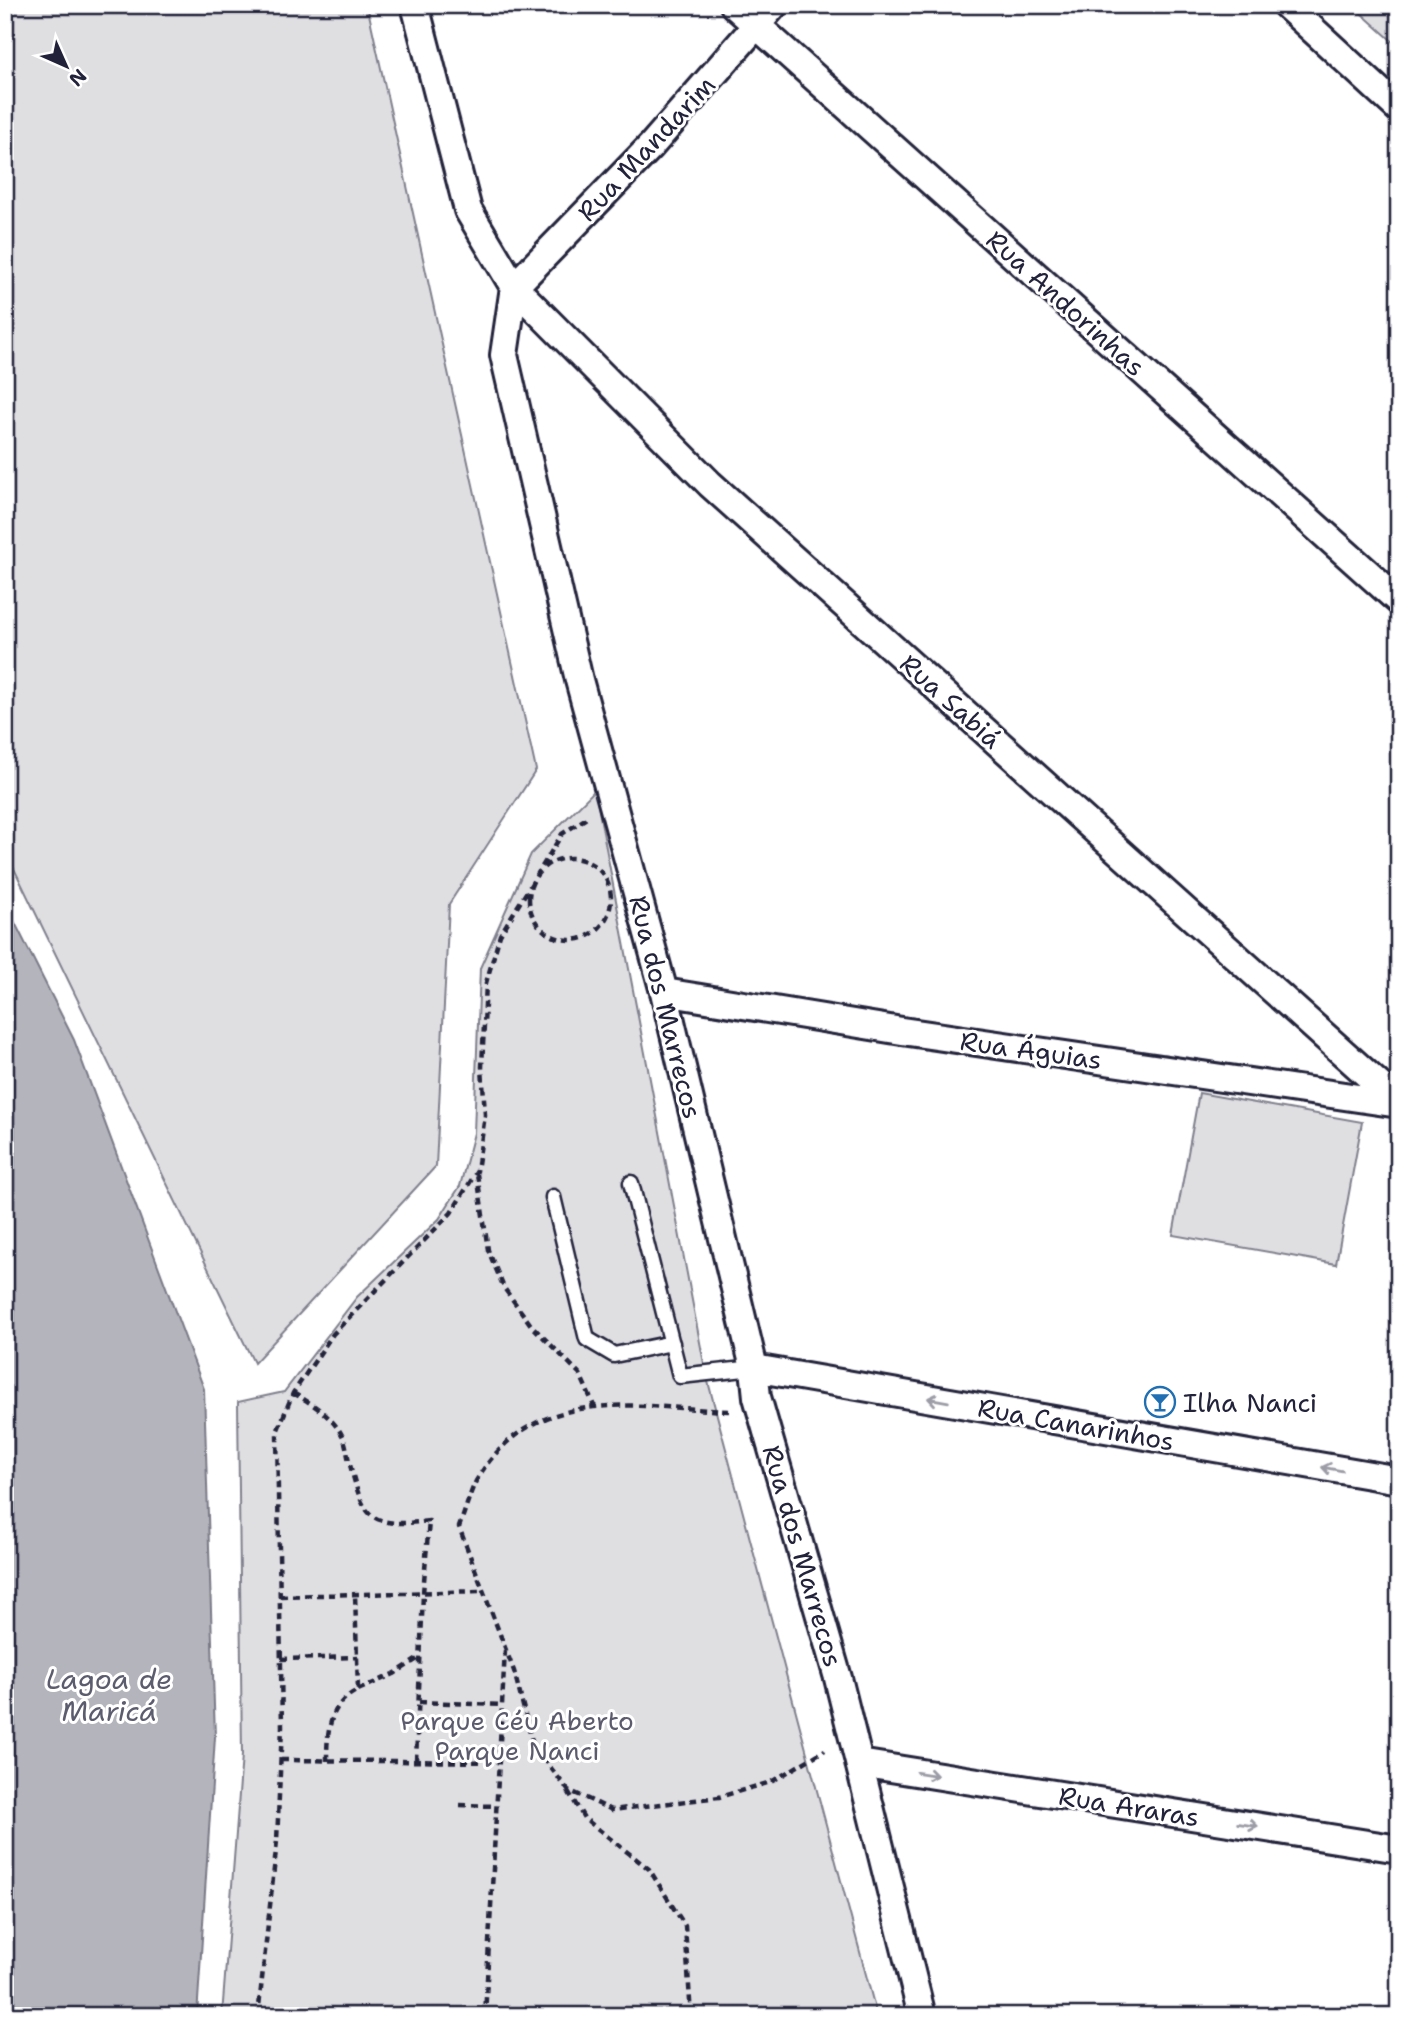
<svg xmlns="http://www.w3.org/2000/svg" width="1404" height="2021" font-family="'Shantell Sans',sans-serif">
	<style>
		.green { fill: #dfdfe2; stroke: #80808e; stroke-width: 2 }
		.water { fill: #b4b4bc; stroke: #7a7a88; stroke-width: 2 }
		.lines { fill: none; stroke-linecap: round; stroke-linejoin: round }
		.service-casing { stroke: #22223b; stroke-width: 19 }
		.minor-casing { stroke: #22223b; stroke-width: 32 }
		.path { stroke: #22223b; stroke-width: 4.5; stroke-dasharray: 7 5; stroke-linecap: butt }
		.service { stroke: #fff; stroke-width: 14 }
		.minor { stroke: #fff; stroke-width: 26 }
		.oneway { stroke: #9c9ca7 }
		.labels { text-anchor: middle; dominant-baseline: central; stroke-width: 6; stroke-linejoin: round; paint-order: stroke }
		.street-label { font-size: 26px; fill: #22223b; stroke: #fff }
		.poi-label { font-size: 26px; fill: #22223b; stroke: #fff; text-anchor: start }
		.park-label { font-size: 26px; fill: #5b5b6d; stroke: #fff }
		.water-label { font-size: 28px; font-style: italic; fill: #5c5c6f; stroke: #fff }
	</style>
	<rect width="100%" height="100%" fill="#fff"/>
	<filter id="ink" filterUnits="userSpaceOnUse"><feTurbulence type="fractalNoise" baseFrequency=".0143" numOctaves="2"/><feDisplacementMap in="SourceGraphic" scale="14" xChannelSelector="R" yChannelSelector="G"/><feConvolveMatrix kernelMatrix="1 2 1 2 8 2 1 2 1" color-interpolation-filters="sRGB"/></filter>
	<g filter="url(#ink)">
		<path class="green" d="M5 5H367L536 770 449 904 436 1166 254 1363 5 850Z
			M1352 5H1399V47Z
			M595 790 706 1374 877 2016H222L242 1755 238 1402 284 1392 357 1297 439 1219 460 1186 474 1133 480 968 531 854Z
			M1199 1093 1362 1122 1336 1264 1173 1235Z"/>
		<path class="water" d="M5 903 74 1040 204 1389 215 1737 197 2016H5Z"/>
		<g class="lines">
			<g class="service-casing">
				<path id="service" d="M631 1183 680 1376 754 1368
					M553 1197 587 1339 614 1355 672 1343"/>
			</g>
			<g class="minor-casing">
				<path id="minor" d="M415 5 468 210 514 287 504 355 579 680 664 992 754 1368 757 1397 838 1678 922 2016
					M734 5 1399 601
					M774 5 651 146 514 287 710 484 1399 1103
					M1286 5 1399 109
					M664 992 902 1031 1399 1104
					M754 1368 1399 1480
					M859 1763 1399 1849"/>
			</g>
			<path class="path" d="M529 899a41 41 0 1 1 82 0a41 41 0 1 1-82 0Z
				M477 1174 488 1250 504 1288 531 1325 580 1374 594 1406
				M293 1393C311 1403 331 1415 342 1435 346 1442 347 1453 349 1461 364 1518 367 1528 429 1521L423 1593 416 1761
				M729 1411C635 1407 533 1383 476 1481 469 1495 465 1512 459 1527L514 1671 533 1745 568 1790 612 1810 719 1797 771 1782 825 1750
				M280 1596 484 1591
				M281 1659 358 1657
				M358 1690 394 1674 419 1658
				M419 1702 502 1705
				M281 1760 499 1762
				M327 1761C327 1731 329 1704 358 1690L355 1594
				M568 1791 584 1818 649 1869 685 1926 691 2016
				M460 1805 496 1806
				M258 2016 277 1841 282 1727 277 1432 293 1393 333 1334 451 1213 477 1171 485 1115 482 1067 486 983 500 935 562 834 588 817
				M485 2016 505 1650"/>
			<use href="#service" class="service"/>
			<use href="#minor" class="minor"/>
		</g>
		<defs><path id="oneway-shaft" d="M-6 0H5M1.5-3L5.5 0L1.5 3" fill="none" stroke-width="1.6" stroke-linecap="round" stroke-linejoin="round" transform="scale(1.75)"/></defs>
		<g class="oneway">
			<use href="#oneway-shaft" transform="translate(938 1400) rotate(-170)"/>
			<use href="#oneway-shaft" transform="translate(1332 1469) rotate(-170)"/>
			<use href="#oneway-shaft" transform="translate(927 1774) rotate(9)"/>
			<use href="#oneway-shaft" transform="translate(1248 1825) rotate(9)"/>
		</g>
	</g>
	<defs>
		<g id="bar-ring" transform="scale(1.575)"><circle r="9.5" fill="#fff" stroke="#1f6fb2" stroke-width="1.5"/><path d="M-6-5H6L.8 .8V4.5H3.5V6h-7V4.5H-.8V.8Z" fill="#1f6fb2"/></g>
	</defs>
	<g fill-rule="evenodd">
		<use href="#bar-ring" x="1160" y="1402"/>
	</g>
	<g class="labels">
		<g class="street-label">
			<text transform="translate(646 148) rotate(-47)">Rua Mandarim</text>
			<text transform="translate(1066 303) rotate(42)">Rua Andorinhas</text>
			<text transform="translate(951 701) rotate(42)">Rua Sabiá</text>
			<text transform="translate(666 1007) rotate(76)">Rua dos Marrecos</text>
			<text transform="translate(1031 1050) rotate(8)">Rua Águias</text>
			<text transform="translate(1076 1424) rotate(10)">Rua Canarinhos</text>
			<text transform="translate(803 1556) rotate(74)">Rua dos Marrecos</text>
			<text transform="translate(1129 1806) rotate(9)">Rua Araras</text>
		</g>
		<g class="poi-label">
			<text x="1183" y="1402">Ilha Nanci</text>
		</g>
		<g class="park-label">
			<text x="517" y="1720">Parque Céu Aberto<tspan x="517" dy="30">Parque Nanci</tspan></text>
		</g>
		<g class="water-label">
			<text x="109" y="1679">Lagoa de<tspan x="109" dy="32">Maricá</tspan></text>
		</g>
	</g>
	<rect width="1404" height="2021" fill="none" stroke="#fff" stroke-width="28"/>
	<rect x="14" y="14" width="1376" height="1993" fill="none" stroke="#22223b" stroke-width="2.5" filter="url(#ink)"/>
	<g transform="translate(66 66) rotate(135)" stroke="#ffffff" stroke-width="5" paint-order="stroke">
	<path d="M0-5L12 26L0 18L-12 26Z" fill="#22223b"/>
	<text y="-10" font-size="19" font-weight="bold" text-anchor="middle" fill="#22223b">N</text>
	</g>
</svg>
